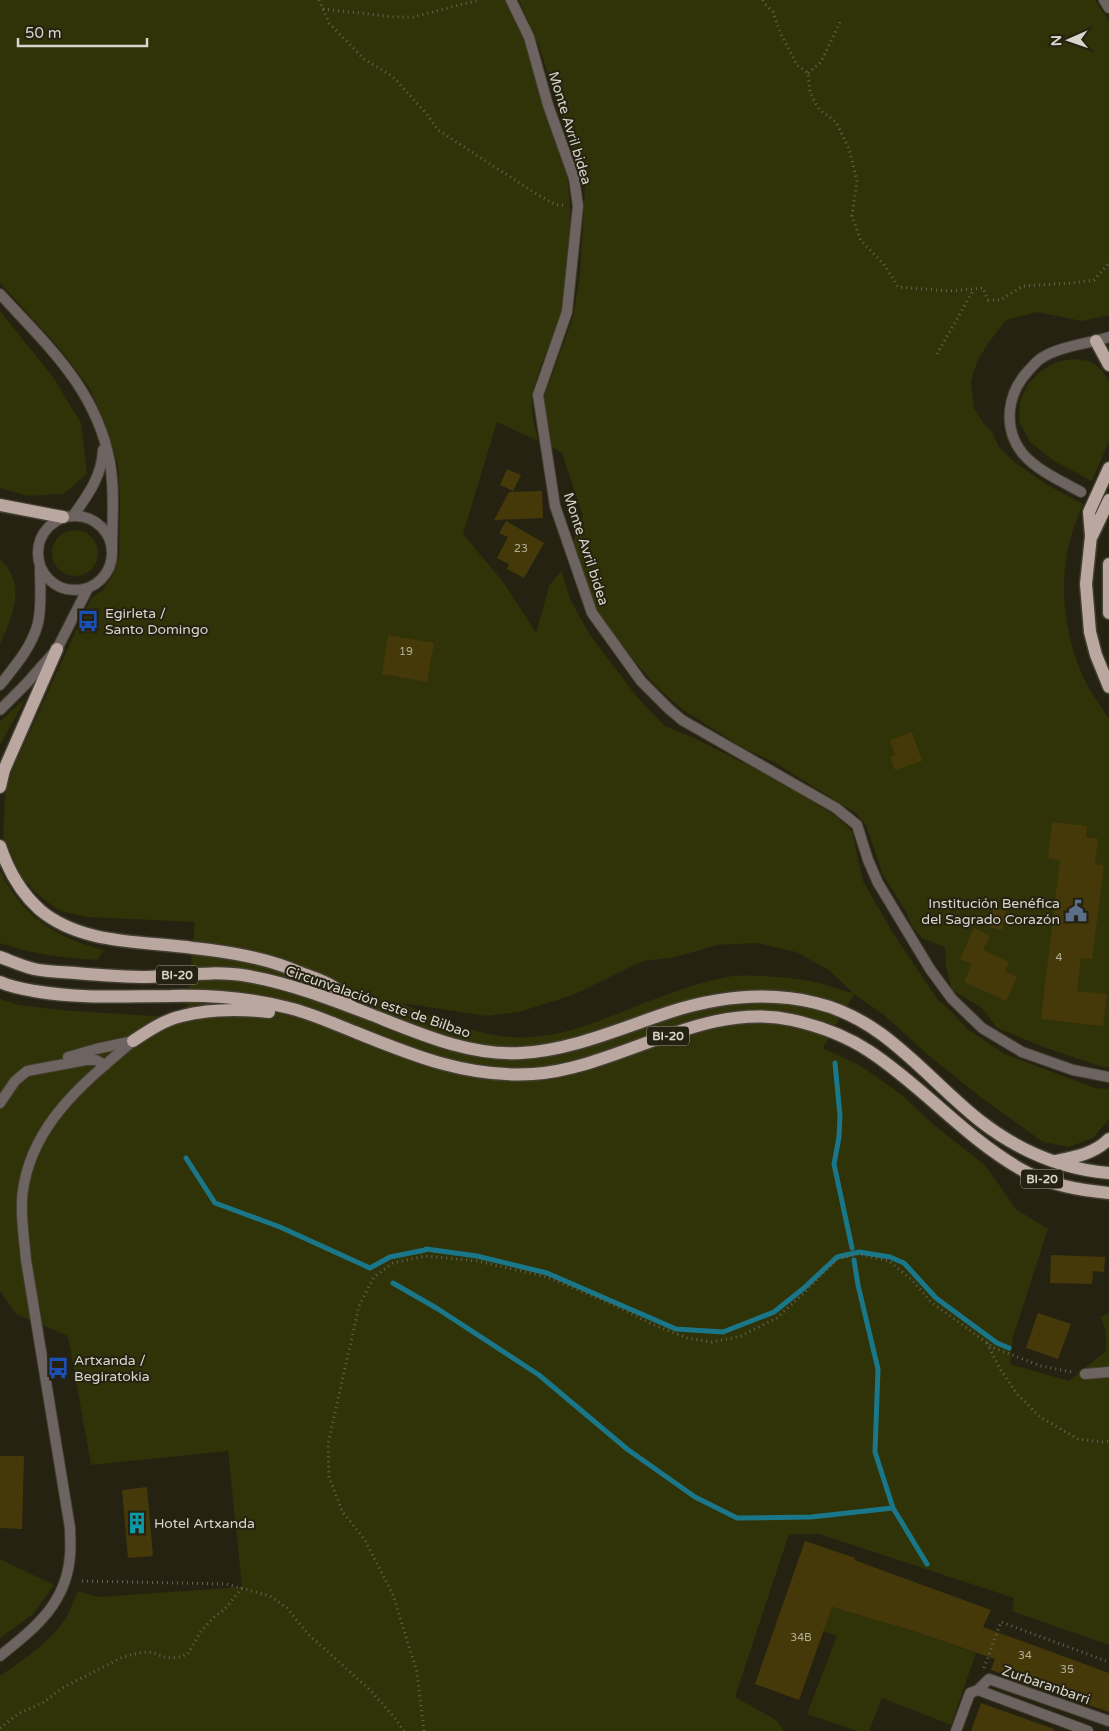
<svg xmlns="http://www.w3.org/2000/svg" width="1109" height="1731" font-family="'Varela Round',sans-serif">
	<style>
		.green { fill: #303207; fill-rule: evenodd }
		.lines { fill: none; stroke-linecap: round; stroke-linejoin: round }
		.stream { stroke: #1a778a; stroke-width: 5 }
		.building { fill: #453909 }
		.service-casing { stroke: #423f30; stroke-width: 12 }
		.minor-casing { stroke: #423f30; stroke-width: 12 }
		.tertiary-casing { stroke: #423f30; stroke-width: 12 }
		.primary-casing { stroke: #423f30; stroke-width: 15 }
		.path { stroke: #676355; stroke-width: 3; stroke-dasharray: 1 4; stroke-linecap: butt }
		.service { stroke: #6d6461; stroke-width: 10 }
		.minor { stroke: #6d6461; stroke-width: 10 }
		.tertiary { stroke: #6d6461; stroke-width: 10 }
		.primary { stroke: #baa7a0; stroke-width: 12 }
		.labels { text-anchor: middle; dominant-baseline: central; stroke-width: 4; stroke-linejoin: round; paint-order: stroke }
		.number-label { font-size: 11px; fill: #b3ae9a }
		.shield { fill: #262212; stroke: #a39f94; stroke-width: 1 }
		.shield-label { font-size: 12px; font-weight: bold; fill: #d8d5cb }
		.street-label { font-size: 14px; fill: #d8d5cb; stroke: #262212 }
		.poi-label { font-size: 14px; fill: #d8d5cb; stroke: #262212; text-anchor: start }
	</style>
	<rect width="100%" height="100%" fill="#262212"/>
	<path class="green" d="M0 0H505L523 36 567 177C573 216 571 274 561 313 554 341 533 375 532 403 531 415 536 429 538 441L497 422 463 534 504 583 536 633 549 586 561 571 571 601 590 635 637 697 665 726 696 739 778 780 837 817 852 831 863 881 893 933 938 1000 952 1012 967 1029 1005 1054 1095 1088 1109 1089V1119L1093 1138 1069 1147 1043 1142 982 1098 934 1060 884 1015 854 994 823 1048 861 1066 902 1095 935 1126 985 1165 1016 1209 1048 1229 1013 1337 1010 1364 1069 1381 1106 1351V1330L1100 1317 1109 1312V1645L1012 1611 1014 1598 819 1534H789L735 1697 776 1720 784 1731H0V1676C24 1659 51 1642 67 1616 71 1608 74 1599 78 1591L98 1597 242 1587 228 1451 91 1465 68 1336 16 1314 0 1291V999L19 1005 59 1010 186 1018 195 922 87 917 60 911 38 895 20 876 10 857 3 835 5 795 14 766 91 598 103 590 113 574 119 556 120 501 118 465 105 423 90 389 61 350 0 283ZM757 943 796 952 829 970 853 993C842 991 831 986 820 983 799 978 754 974 733 976 700 981 669 994 639 1005 605 1019 570 1034 533 1037 491 1041 439 1021 402 1003L486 1016 519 1012 573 995 643 961 676 957 717 945Z
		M519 0H1095L1109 21V315L1082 321 1037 312 1006 320 987 345 977 362 971 381 974 408 984 424 992 432 999 447 1013 461 1044 483 1083 504C1078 516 1073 528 1070 541 1057 587 1066 648 1090 690 1096 700 1103 709 1109 719V1067H1103L1049 1049 997 1028 982 1008 952 990 946 967 945 947 922 938 912 926 906 912 883 875 866 825 856 813 774 762 745 749 683 710 658 688 634 661 590 602 573 542 583 516 562 453 552 447 544 397 573 317 580 275 585 187 539 46Z
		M0 311 53 377 81 423 87 474 63 494 28 496 0 488Z
		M1073 359 1089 361 1101 369 1109 381V441L1092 481 1054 461 1030 442 1019 421 1020 401 1028 384 1041 371 1056 362Z
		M52 553a23 23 0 1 1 46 0a23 23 0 1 1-46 0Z
		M0 559C27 584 13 616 0 644Z
		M26 698 0 745V721Z
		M0 870C21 916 56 938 104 950L97 960C63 958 32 954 0 943Z
		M0 1559 54 1585 33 1614 0 1638Z
		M822 1604 907 1629 976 1653 951 1725 882 1698 869 1731H857L807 1714 837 1636 814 1628Z"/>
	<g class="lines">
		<path class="stream" d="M835 1063 840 1116 839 1137 834 1164 852 1248
			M186 1158 215 1203 280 1227 370 1268
			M426 1249 477 1256 547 1273 676 1329 723 1332 774 1312 804 1288 837 1257 859 1252 890 1257 904 1263 936 1298 997 1343 1009 1348
			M854 1260 858 1285 878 1369 875 1452 893 1508 927 1564
			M367 1267 370 1268 390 1257 425 1250
			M393 1283 438 1309 539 1375 627 1449 695 1497 737 1518 811 1517 893 1508"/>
	</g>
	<path class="building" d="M507 469 521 475 513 491 500 485Z
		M542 491 543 518 494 520 509 492Z
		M506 521 544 543 524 578 507 569 509 564 497 558 508 537 499 533Z
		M388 635 434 643 427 682 382 674Z
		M912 732 922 761 895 770 890 757 895 755 890 740Z
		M1052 822 1087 826 1086 837 1098 839 1095 864 1104 865 1092 959 1081 958 1077 991 1107 994 1103 1026 1041 1019 1060 860 1048 858Z
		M993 908 1006 911 1002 930 989 927Z
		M974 928 990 936 983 950 1009 962 1005 971 1017 977 1006 1001 964 982 972 964 960 959Z
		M1051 1255 1105 1257 1104 1272 1093 1271 1092 1284 1050 1283Z
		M1038 1313 1071 1324 1058 1359 1026 1348Z
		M0 1456H24L22 1529 0 1528Z
		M147 1487 153 1556 128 1558 122 1490Z
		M805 1541 855 1558 854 1560 991 1610 983 1627 1109 1673V1712L991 1670 995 1659 907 1629 832 1607 799 1700 755 1684Z
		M981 1703 1054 1729V1731H971Z"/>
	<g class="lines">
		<g class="service-casing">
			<path id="service" d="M1085 1374 1109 1372"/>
		</g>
		<g class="minor-casing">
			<path id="minor" d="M511 0 529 37 548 105 574 178 578 206 567 312 538 395 555 506 592 613 641 681 669 709 682 720 836 808 857 825 868 860 878 883 930 969 952 999 982 1028 1022 1052 1073 1070 1109 1077
				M68 1057 96 1049 133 1041
				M0 1103 15 1081 27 1071 86 1060H96L105 1065
				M978 1690 989 1679 1109 1721
				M956 1731 970 1693 978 1690 1088 1731"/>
		</g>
		<g class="tertiary-casing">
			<path id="tertiary" d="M1104 0 1109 8
				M0 294C48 346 97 390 110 463 115 492 112 522 112 551
				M1081 492C1061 481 1038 471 1023 454 1002 428 1007 393 1029 370 1032 367 1036 362 1040 359 1059 346 1087 344 1109 337
				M38 553a37 37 0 1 1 74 0a37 37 0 1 1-74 0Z
				M73 516C88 495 102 476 103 450
				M0 685C15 666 32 647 38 623 42 605 40 586 40 568
				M0 710 26 684 57 649 88 588
				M0 1656C35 1628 67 1603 70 1555 71 1546 70 1537 70 1528L26 1260C24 1235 19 1208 24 1184 36 1120 86 1081 133 1041"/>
		</g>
		<g class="primary-casing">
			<path id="primary" d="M1096 341 1109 365
				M1109 468 1089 512 1091 536 1086 584 1090 632 1096 655 1109 687
				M0 505 63 517
				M1092 536 1109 500
				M1109 564V613
				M0 787 4 770 57 649
				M0 846C8 870 21 893 40 910 82 945 143 941 193 948 230 952 267 958 301 973 311 977 326 981 335 988 341 992 346 1000 350 1005
				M0 957C11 961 22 966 34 969 47 972 62 972 75 973 99 975 123 977 147 977 180 976 214 970 248 976 288 983 328 998 367 1013 416 1032 467 1056 521 1053 573 1050 621 1028 670 1012 717 997 767 991 816 1003 885 1019 926 1078 979 1120 1016 1149 1061 1169 1109 1173
				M0 982C11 987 23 989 34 991 80 999 125 996 171 996 210 995 250 998 289 1008 311 1013 334 1024 355 1032 414 1056 468 1078 533 1074 620 1068 703 1000 792 1020 819 1026 846 1036 869 1051 924 1087 966 1139 1024 1171 1050 1185 1079 1190 1109 1193
				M133 1041C148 1031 164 1020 182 1016 209 1009 241 1009 269 1012
				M1055 1161C1075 1157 1094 1154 1109 1139"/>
		</g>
		<path class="path" d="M319 0 329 23 364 59 392 76 426 113 438 130 535 193 556 205H565
			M763 0 765 4 773 12 780 32 797 65 808 73 810 93 819 109 836 122 849 149 857 181 852 216 861 241 883 263 898 287 950 291 983 288 988 300H1000L1023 286 1072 283 1094 280 1109 263
			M323 9 396 17H413L479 0
			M808 73 821 62 841 20
			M937 354 974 289
			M987 1343 1000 1369 1017 1394 1040 1417 1078 1439 1104 1442 1109 1441
			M82 1581 226 1584 270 1596 287 1608 308 1634 370 1690 395 1718 404 1731
			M984 1668 1001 1622 1109 1662
			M0 1728 18 1714 44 1702 62 1688 123 1657 143 1652 154 1653 167 1658 179 1657 188 1654 201 1631 215 1616 224 1610 242 1588
			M424 1731 417 1672 393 1595 365 1540 342 1511 329 1477 328 1444 359 1306 374 1277 393 1263 426 1256 477 1261 547 1277 614 1305 652 1324 687 1338 712 1342 741 1336 777 1318 803 1294 837 1259 858 1254 889 1261 912 1280 931 1302 994 1348 1041 1366 1072 1372"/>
		<use href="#service" class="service"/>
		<use href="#minor" class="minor"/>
		<use href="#tertiary" class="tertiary"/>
		<use href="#primary" class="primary"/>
	</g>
	<defs>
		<g id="bus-bare" transform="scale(1.725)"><path d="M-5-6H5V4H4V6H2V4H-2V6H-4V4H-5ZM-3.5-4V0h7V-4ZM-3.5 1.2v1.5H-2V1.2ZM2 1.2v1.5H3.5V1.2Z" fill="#1a4fb4" stroke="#262212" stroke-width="2.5" paint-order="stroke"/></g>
		<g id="civic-bare" transform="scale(1.725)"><path d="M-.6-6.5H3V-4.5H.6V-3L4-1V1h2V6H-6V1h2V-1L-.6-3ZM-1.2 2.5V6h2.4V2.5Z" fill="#5c6f8a" stroke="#262212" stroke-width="2.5" paint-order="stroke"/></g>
		<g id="building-bare" transform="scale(1.725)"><path d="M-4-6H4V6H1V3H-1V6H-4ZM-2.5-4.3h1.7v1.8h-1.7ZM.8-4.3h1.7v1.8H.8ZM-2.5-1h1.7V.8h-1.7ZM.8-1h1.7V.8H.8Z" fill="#0f9aa8" stroke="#262212" stroke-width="2.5" paint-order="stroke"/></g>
	</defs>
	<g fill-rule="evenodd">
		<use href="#bus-bare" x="88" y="621"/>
		<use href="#civic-bare" x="1076" y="911"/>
		<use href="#bus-bare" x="58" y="1368"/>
		<use href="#building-bare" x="137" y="1523"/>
	</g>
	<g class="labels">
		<g class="number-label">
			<text x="521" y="548">23</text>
			<text x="406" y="651">19</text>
			<text x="1059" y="957">4</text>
			<text x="801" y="1637">34B</text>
			<text x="1025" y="1655">34</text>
			<text x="1067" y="1669">35</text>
		</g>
		<g class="shield">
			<rect x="156" y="965.5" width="42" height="19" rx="4"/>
			<rect x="647" y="1026.5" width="42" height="19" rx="4"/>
			<rect x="1021" y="1169.5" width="42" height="19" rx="4"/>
		</g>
		<g class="shield-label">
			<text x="177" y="975">BI-20</text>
			<text x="668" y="1036">BI-20</text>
			<text x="1042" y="1179">BI-20</text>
		</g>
		<g class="street-label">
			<text transform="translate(570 128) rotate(73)">Monte Avril bidea</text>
			<text transform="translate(586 549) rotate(72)">Monte Avril bidea</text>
			<text transform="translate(378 1002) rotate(19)">Circunvalación este de Bilbao</text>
			<text transform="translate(1046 1685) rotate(19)">Zurbaranbarri</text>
		</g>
		<g class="poi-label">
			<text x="105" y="613">Egirleta /<tspan x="105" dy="16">Santo Domingo</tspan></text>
			<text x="1060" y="903" text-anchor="end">Institución Benéfica<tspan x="1060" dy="16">del Sagrado Corazón</tspan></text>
			<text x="74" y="1360">Artxanda /<tspan x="74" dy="16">Begiratokia</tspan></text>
			<text x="154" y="1523">Hotel Artxanda</text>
		</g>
	</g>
	<g transform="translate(1069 40) rotate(268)" stroke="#262212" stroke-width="4" paint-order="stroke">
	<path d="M0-4L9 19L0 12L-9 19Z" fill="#d8d5cb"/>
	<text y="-8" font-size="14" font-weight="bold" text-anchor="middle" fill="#d8d5cb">N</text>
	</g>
	<path d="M18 38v8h129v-8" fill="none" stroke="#d8d5cb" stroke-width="2.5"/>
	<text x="25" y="38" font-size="15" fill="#d8d5cb" stroke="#262212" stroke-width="4" paint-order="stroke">50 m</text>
</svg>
